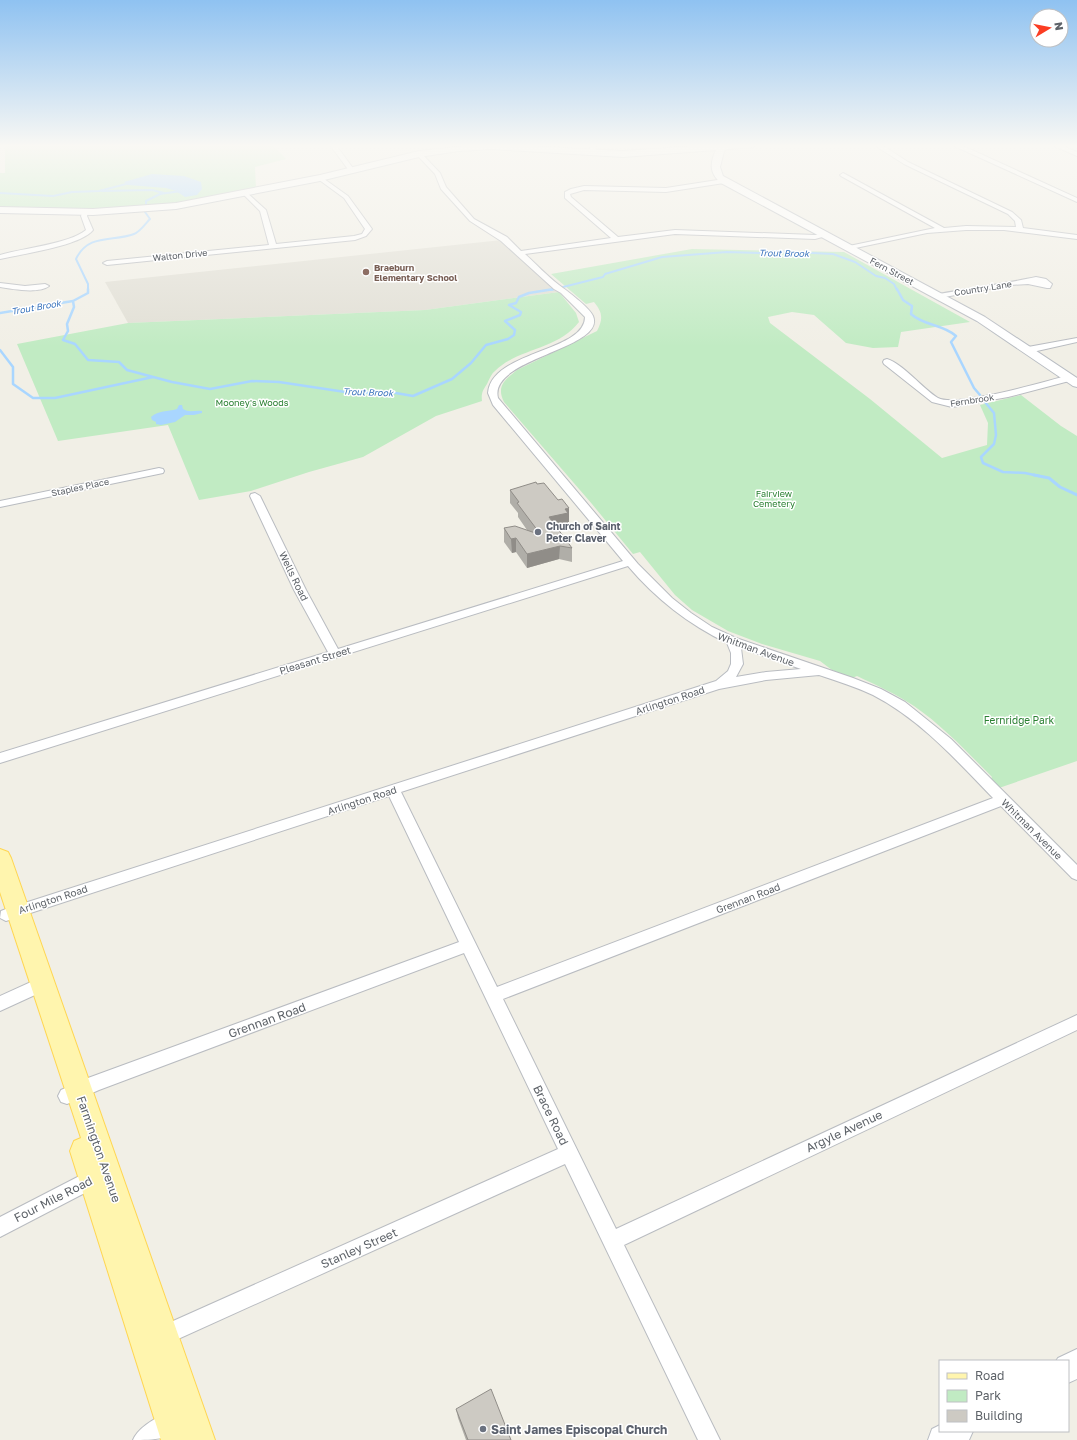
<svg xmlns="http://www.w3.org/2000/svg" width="1077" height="1440" font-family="'Golos Text',sans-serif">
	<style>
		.education { fill: #e1dfd5 }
		.green { fill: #c1ebc3 }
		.water { fill: #a9d6ff }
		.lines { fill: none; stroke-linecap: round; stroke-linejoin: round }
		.stream-far2 { stroke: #a9d6ff; stroke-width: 2 }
		.stream-far1 { stroke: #a9d6ff; stroke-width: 2.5 }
		.stream { stroke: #a9d6ff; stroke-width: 3 }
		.street-casing { stroke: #b9bcc1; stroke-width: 2 }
		.secondary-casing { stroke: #b9bdc3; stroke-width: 2 }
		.primary-casing { stroke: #ffd652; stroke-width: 2 }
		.street { fill: #fff; fill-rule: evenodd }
		.secondary { fill: #fff; fill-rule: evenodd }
		.primary { fill: #fff5ae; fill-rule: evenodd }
		.wall { fill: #b0aea8 }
		.shaded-wall { fill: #908d88 }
		.building { fill: #cdcac3; stroke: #908d88 }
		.education-dot { fill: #8d6e63; stroke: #fff; stroke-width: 1.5 }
		.worship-dot { fill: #6b7280; stroke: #fff; stroke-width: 1.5 }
		.labels { text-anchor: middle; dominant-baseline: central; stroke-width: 3; stroke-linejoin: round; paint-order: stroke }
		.far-water-label { font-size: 9px; font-style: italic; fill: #3a74bd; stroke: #fff }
		.far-street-label { font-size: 9px; fill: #5d6268; stroke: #fff }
		.far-education-label { font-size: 9px; font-weight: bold; fill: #785e54; stroke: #fff; text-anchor: start }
		.far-park-label { font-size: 9px; fill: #2b8133; stroke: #fff }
		.worship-label { font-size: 10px; font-weight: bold; fill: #5b616d; stroke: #fff; text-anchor: start }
		.street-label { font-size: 10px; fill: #5d6268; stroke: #fff }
		.park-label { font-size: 10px; fill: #2b8133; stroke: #fff }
		.near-street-label { font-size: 12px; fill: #5d6268; stroke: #fff }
		.near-worship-label { font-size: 12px; font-weight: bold; fill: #5b616d; stroke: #fff; text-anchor: start }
	</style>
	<rect width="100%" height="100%" fill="#f1efe6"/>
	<path class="education" d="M502 240 559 292 425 310 128 323 105 282Z"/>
	<path class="green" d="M5 145H273L286 159 255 167 256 189 195 202 107 210 0 209V173H5Z
		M692 249 844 252 970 322 901 332 898 347 873 348 846 343 814 315 792 312 768 317 770 323 870 399 942 458 987 445 988 423 980 405 1021 395 1061 426 1077 436V761L999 788 990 780 992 777C967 752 943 726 914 706 896 694 876 685 857 676L852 678 832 670 820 661 762 644 728 631 692 610 675 595 640 552 633 554 592 504 504 402C496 386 505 380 517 370L597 331C603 319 603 313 594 302L586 304 551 274Z
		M559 292 576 313 579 322C558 350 518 348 495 371 491 374 489 380 487 384 483 390 481 393 482 401L436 416 363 457 309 472 251 491 199 500 168 425 58 441 17 344 128 323 425 310Z"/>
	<path class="water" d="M152 174 184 176 201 182 202 189 197 195 185 197 176 191 166 188 128 185 124 182Z
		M179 405H182L183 409C189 413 195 410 202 411V413L194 415H185L175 422 161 425 156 424V422L152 420 151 417C159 410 167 412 177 409Z"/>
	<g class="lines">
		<path class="stream-far2" d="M102 191 152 190 164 193
			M0 193 53 196 72 192 99 191 130 183
			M146 205V201L160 194 181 191
			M563 287 603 277 605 274 662 257 727 252 759 253 772 251 833 254 855 262 876 276 885 278 894 284 897 290
			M88 290V284L76 259C88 233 113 242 134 234 140 232 146 223 150 219L145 212
			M551 290 554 289"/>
		<path class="stream-far1" d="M88 289V293L73 301 74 307 67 324 68 331 63 340 75 344 88 360 119 362 127 370 172 382 210 389 252 381 279 382 352 393 390 392 413 396 452 379 471 363 486 345 508 339 514 335 515 330 505 321 520 315 521 312 509 305 516 303 519 297 529 293 554 289
			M897 289 903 300 912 306 911 314C924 326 943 324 956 336L951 342 974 388 980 395
			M0 313 73 301
			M0 350 13 367V384L33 398H55L153 377
			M985 402 994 413 996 435 994 444 981 457 983 463 1003 472 1025 473 1039 476"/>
		<path class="stream" d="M1034 475 1049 478 1060 487 1077 495"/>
		<g class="street-casing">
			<path id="street" d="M330 145H336L355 171 354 172H350Z
				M590 145H596L595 154 590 153Z
				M874 145H882L908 162 1012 212 1021 220 1023 228 1077 235V239L1004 230H966L927 233 846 250V246H849L935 228 841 176 840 175 843 173 944 228 966 226 1016 227 1015 221 1008 214 904 164Z
				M952 145H961L1077 198V202Z
				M1052 145H1061L1077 152V156Z
				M417 153H421L440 173 446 187 474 219 507 237 521 251 611 238 565 198V192L571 189 584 186 666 188 724 179 727 181 724 183 666 192 584 190 570 194 571 197 618 237 675 230 815 235 826 234V236L815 239 675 234 525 254C536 264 547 276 559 285 567 291 589 307 593 316 607 349 488 358 498 398L638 564 672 598 691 613 712 627 736 638 853 678 881 689 905 702 951 739 1077 865V880L1072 878 1001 806 503 999 616 1229 1077 1015V1030L624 1245 720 1440H698L565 1164 167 1344 160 1347 153 1344 150 1337 153 1330 558 1149 464 953 99 1090 67 1104 61 1102 58 1096 61 1090 88 1078 459 942 389 796 6 921 0 918 1 911 6 909 716 681 728 671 731 664V653L727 643C688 624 656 599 628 566L0 763V753L328 652 294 590 250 496 251 494 255 493 260 496 306 590 338 649 623 561 493 405 488 393C491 351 585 352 585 317L561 293 554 289 501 241 470 221 441 189 435 174 417 155ZM741 648 801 669 766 672 736 677 743 664ZM819 675C837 681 856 687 873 695 920 719 957 761 993 798L497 987 401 792 719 689 766 680Z
				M320 176 348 196 372 229 366 236 355 240 107 265 103 263 107 261 269 245 260 211 243 194V192L245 191 266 210 276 244 354 236 362 234 365 229 344 198 318 179V177Z
				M85 210 88 212 87 216 93 230C80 246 22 254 0 259V255C23 248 69 244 86 230L81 216 83 211Z
				M1036 277 1046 279 1052 284 1050 288H1047L1028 284 1010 285 939 298 935 296 939 294C971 288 1004 284 1036 277Z
				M0 283 25 286 45 284 49 286C39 294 12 289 0 287Z
				M1077 338V342L1028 353 1024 350 1028 347Z
				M887 359C902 363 924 390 938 398 957 408 1046 381 1070 375L1074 378 1073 380 1008 397 952 407 932 402 884 364 883 362 884 360Z
				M159 468 163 469 164 471 163 473 0 507V501Z
				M42 977 48 979 50 984 48 989 0 1011V996Z
				M95 1168 102 1170 104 1177 102 1184 0 1237V1217Z
				M173 1410 181 1413 184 1421C175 1440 153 1440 133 1440 139 1426 159 1416 173 1410Z"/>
		</g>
		<g class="secondary-casing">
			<path id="secondary" d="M476 145H508L623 151 711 145H757L753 147 727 149 724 151 720 167 723 176 985 317 1077 378V387L1073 386 977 321 721 183C709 173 710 163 716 150L623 157 491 149 459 151 419 157 320 181 176 209 93 215 0 213V207L93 209 176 203 320 175 419 151Z
				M1077 1349V1379L1068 1383V1361H1056L1058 1358Z
				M940 1425V1431H973L969 1440H928L932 1429Z"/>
		</g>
		<g class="primary-casing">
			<path id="primary" d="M0 849 8 852 11 858 215 1440H161L70 1151 74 1141 81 1138 0 892Z"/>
		</g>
		<use href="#street" class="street"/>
		<use href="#secondary" class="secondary"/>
		<use href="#primary" class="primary"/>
	</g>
	<path class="wall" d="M510 490 569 522H568V527L558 529 572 548V562L559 559 527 568 516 552 512 553 504 542V528L527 530 518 517V513L510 503Z
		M456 1409 511 1440H466L458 1418Z"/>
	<path class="shaded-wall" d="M569 508V522H568V527L549 531V517L565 509Z
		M516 538V552L512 553 511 539Z
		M560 546 559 559 527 568V554Z"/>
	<path class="building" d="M536 482 537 484 544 483 558 500 562 499 569 508 565 509 568 513 549 517 572 548 560 546 527 554 516 538 511 539 504 528 515 526 541 535 517 503 519 502 510 490Z
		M491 1389 511 1440H468L456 1409Z"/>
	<linearGradient id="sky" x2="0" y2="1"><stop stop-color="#8fc2f1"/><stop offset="0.42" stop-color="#f9f8f4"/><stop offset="1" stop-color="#f9f8f4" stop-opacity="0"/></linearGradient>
	<rect width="1077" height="347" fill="url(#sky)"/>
	<circle class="education-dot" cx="366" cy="272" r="4"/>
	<g class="worship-dot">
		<circle cx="538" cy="532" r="4"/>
		<circle cx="483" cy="1429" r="4"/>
	</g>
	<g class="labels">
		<g class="far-water-label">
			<text transform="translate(784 253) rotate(1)">Trout Brook</text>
			<text transform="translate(36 307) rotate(-10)">Trout Brook</text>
			<text transform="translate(368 392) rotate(2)">Trout Brook</text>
		</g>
		<g class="far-street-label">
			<text transform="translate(180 255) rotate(-6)">Walton Drive</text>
			<text transform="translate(892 271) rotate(28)">Fern Street</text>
			<text transform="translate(983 288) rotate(-9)">Country Lane</text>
			<text transform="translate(972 400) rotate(-9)">Fernbrook</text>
			<text transform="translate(80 487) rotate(-12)">Staples Place</text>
		</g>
		<g class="far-education-label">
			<text x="374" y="267">Braeburn<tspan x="374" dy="10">Elementary School</tspan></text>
		</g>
		<g class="far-park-label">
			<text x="252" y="402">Mooney's Woods</text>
			<text x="774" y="493">Fairview<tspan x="774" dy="10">Cemetery</tspan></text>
		</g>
		<g class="worship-label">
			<text x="546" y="526">Church of Saint<tspan x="546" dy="12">Peter Claver</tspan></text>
		</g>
		<g class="street-label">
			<text transform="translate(294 576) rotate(64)">Wells Road</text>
			<text transform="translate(756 649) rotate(20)">Whitman Avenue</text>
			<text transform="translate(315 660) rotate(-17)">Pleasant Street</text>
			<text transform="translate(670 700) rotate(-18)">Arlington Road</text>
			<text transform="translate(362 800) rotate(-18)">Arlington Road</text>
			<text transform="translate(1032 829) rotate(45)">Whitman Avenue</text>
			<text transform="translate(748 898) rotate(-21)">Grennan Road</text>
			<text transform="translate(53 899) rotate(-18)">Arlington Road</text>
		</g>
		<g class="park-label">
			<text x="1019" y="720">Fernridge Park</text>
		</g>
		<g class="near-street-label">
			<text transform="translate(267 1020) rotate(-20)">Grennan Road</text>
			<text transform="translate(551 1115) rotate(64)">Brace Road</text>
			<text transform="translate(844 1131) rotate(-25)">Argyle Avenue</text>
			<text transform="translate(99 1149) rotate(71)">Farmington Avenue</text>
			<text transform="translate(53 1199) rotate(-27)">Four Mile Road</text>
			<text transform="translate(359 1248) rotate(-24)">Stanley Street</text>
		</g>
		<g class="near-worship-label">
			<text x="491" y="1429">Saint James Episcopal Church</text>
		</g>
	</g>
	<rect x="939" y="1360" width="130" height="72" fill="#ffffff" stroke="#bec0c3"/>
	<rect x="947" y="1373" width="20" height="6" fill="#fff5ae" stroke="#bec0c3"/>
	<text x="975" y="1380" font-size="12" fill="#5d6268">Road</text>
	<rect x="947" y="1390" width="20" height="12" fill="#c1ebc3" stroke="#bec0c3"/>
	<text x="975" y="1400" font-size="12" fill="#5d6268">Park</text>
	<rect x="947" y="1410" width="20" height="12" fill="#cdcac3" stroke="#bec0c3"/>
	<text x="975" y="1420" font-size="12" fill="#5d6268">Building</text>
	<g transform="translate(1049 28) rotate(80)"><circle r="19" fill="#ffffff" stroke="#bec0c3"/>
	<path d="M0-3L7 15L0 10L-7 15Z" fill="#fb3d23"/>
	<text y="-6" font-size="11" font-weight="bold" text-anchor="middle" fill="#5d6268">N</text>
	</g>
</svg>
